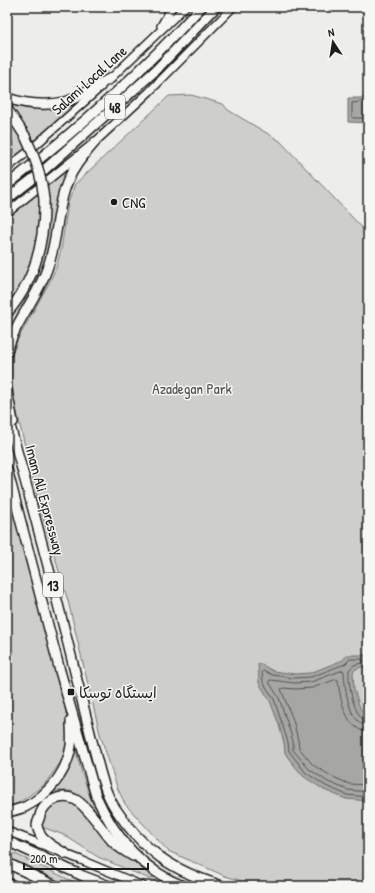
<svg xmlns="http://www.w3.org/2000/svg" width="375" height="893" font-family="'Patrick Hand','Playpen Sans Arabic',sans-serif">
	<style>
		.green { fill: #cececb; stroke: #757574 }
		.water { fill: #a6a6a3; stroke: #6f6f6d }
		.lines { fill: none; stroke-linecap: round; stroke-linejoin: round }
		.shore { stroke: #535352; stroke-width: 1 }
		.major-casing { stroke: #1c1c1c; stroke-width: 10 }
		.highway-casing { stroke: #1c1c1c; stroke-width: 12 }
		.major { stroke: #f6f6f2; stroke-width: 7 }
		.highway { stroke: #f6f6f2; stroke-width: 9 }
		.highway-bridge-casing { stroke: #1c1c1c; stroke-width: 12; stroke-linecap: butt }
		.highway-bridge { stroke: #f6f6f2; stroke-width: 9 }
		.poi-dot { fill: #1c1c1c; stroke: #f6f6f2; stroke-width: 1.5 }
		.labels { text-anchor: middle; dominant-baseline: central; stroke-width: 3; stroke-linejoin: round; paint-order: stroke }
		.shield { fill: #f6f6f2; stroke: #5d5d5c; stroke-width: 1 }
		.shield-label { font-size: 14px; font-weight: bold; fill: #1c1c1c }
		.street-label { font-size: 15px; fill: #1c1c1c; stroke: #f6f6f2 }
		.poi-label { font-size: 15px; fill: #1c1c1c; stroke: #f6f6f2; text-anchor: start }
		.park-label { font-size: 15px; fill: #515151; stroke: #f6f6f2 }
	</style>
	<rect width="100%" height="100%" fill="#edede9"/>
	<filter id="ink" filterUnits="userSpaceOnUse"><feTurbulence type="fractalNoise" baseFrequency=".025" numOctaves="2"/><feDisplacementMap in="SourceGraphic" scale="8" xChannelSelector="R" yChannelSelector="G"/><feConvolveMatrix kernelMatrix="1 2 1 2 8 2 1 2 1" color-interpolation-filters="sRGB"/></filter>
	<g filter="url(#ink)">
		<path class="green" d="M191 95 223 104 228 110 280 141 368 234V886H258L225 876 168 851 125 804 117 787 100 734 68 601 38 501 13 396 11 383 12 354 19 337 49 283 56 268 61 250 68 203 75 184 169 96Z
			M7 101 35 107 50 109 80 103 34 141 27 128 7 105Z
			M7 115 28 148 7 165 9 144 7 136Z
			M76 162 50 255 7 344V317L32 278 44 186Z
			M40 188 42 220 33 265 7 310V215Z
			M7 486 62 691 67 719 68 732 66 745 61 762 43 786 17 804 7 807Z
			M73 739 81 770 94 808V811L80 796 71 791H55L45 797Z
			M69 799 83 810 109 841 159 883 98 857 64 835 39 826 49 804Z
			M7 850 72 881 85 886H70L7 857Z"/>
		<path class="water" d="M368 97V123L348 122V98H360Z
			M347 655H368V665L356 669 353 672 354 689 360 708 368 718V801L346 799 324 790 303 776 289 759 285 753 284 743 279 725 270 701 259 683 258 664H261L273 671 295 674 310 673 343 660Z"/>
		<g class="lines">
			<path class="shore" d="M368 101 352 103V116L353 118H368
				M368 721C353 719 348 683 349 670L354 665 362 663 363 661 362 659H350L345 664 311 677 294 678 272 675 265 671 262 672 263 682 274 699 282 724 288 742 289 751 306 773 326 786 347 795 368 797
				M368 726C348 724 345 687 344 672L343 670 311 682 294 683 271 680 269 681V682L279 698 287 722 293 741V750L309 769 328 782 348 790 368 792
				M368 732C346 731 340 698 338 681L337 679 312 688 295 689 283 688 281 689 293 720 298 740 299 748 313 765 331 776 349 784 368 785"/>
			<g class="major-casing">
				<path id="major" d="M161 26 172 7
					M109 80 185 7
					M7 168 29 151 101 87
					M7 213 95 142 149 92 233 7
					M7 831 81 860 143 886
					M7 882 18 886"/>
			</g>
			<g class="highway-casing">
				<path id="highway" d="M7 98C25 104 46 106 65 102 79 98 98 85 111 78
					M7 109 10 113 25 136
					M7 142V152
					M7 185C76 131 142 72 201 7
					M7 199 43 171 126 97 157 69 216 7
					M7 313C35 281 45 242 44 199
					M7 352C14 323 37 298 47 269 58 242 56 210 67 183 73 167 84 155 95 142
					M7 390 13 422
					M7 415C31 501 54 586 75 672 81 697 87 721 93 745 99 766 103 790 115 808 143 851 173 871 222 886
					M7 469 60 671 96 796C114 836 142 870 183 886
					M7 812C13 811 19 809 25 807 48 795 67 773 71 746 72 738 71 730 71 721
					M7 841 83 876 109 886
					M66 854C59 850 46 843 41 836 40 834 37 828 37 825 37 823 38 821 39 819 42 803 58 793 74 799 86 804 103 831 113 842 119 848 126 852 133 856
					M7 863 55 886"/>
			</g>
			<use href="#major" class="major"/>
			<use href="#highway" class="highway"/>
			<g class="highway-bridge-casing">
				<path id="highway-bridge" d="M25 136C35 156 42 177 44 199"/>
			</g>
			<use href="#highway-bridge" class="highway-bridge"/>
		</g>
	</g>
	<g class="poi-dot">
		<circle cx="114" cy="202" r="4"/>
		<rect x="67" y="688" width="8" height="8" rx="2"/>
	</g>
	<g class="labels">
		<g class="shield">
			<rect x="105" y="95" width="20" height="24" rx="3"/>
			<rect x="43" y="573" width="20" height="24" rx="3"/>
		</g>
		<g class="shield-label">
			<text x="115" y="107">48</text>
			<text x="53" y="585">13</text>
		</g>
		<g class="street-label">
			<text transform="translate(89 80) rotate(-42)">Salami Local Lane</text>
			<text transform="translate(45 500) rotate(75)">Imam Ali Expressway</text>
		</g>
		<g class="poi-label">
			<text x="122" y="202">CNG</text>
			<text x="79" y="692">ایستگاه توسکا</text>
		</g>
		<g class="park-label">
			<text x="192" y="388">Azadegan Park</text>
		</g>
	</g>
	<rect width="375" height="893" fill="none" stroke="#f6f6f2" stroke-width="24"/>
	<rect x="12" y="12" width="351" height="869" fill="none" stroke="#1c1c1c" stroke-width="1.5" filter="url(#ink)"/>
	<g transform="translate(333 42) rotate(348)" stroke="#f6f6f2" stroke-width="3" paint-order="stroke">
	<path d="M0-3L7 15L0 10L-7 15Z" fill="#1c1c1c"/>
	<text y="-6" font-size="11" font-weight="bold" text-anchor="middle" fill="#1c1c1c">N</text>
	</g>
	<path d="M24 863v6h124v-6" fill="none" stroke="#1c1c1c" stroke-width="2"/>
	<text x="30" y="863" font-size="12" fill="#1c1c1c" stroke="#f6f6f2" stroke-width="3" paint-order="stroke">200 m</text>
</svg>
